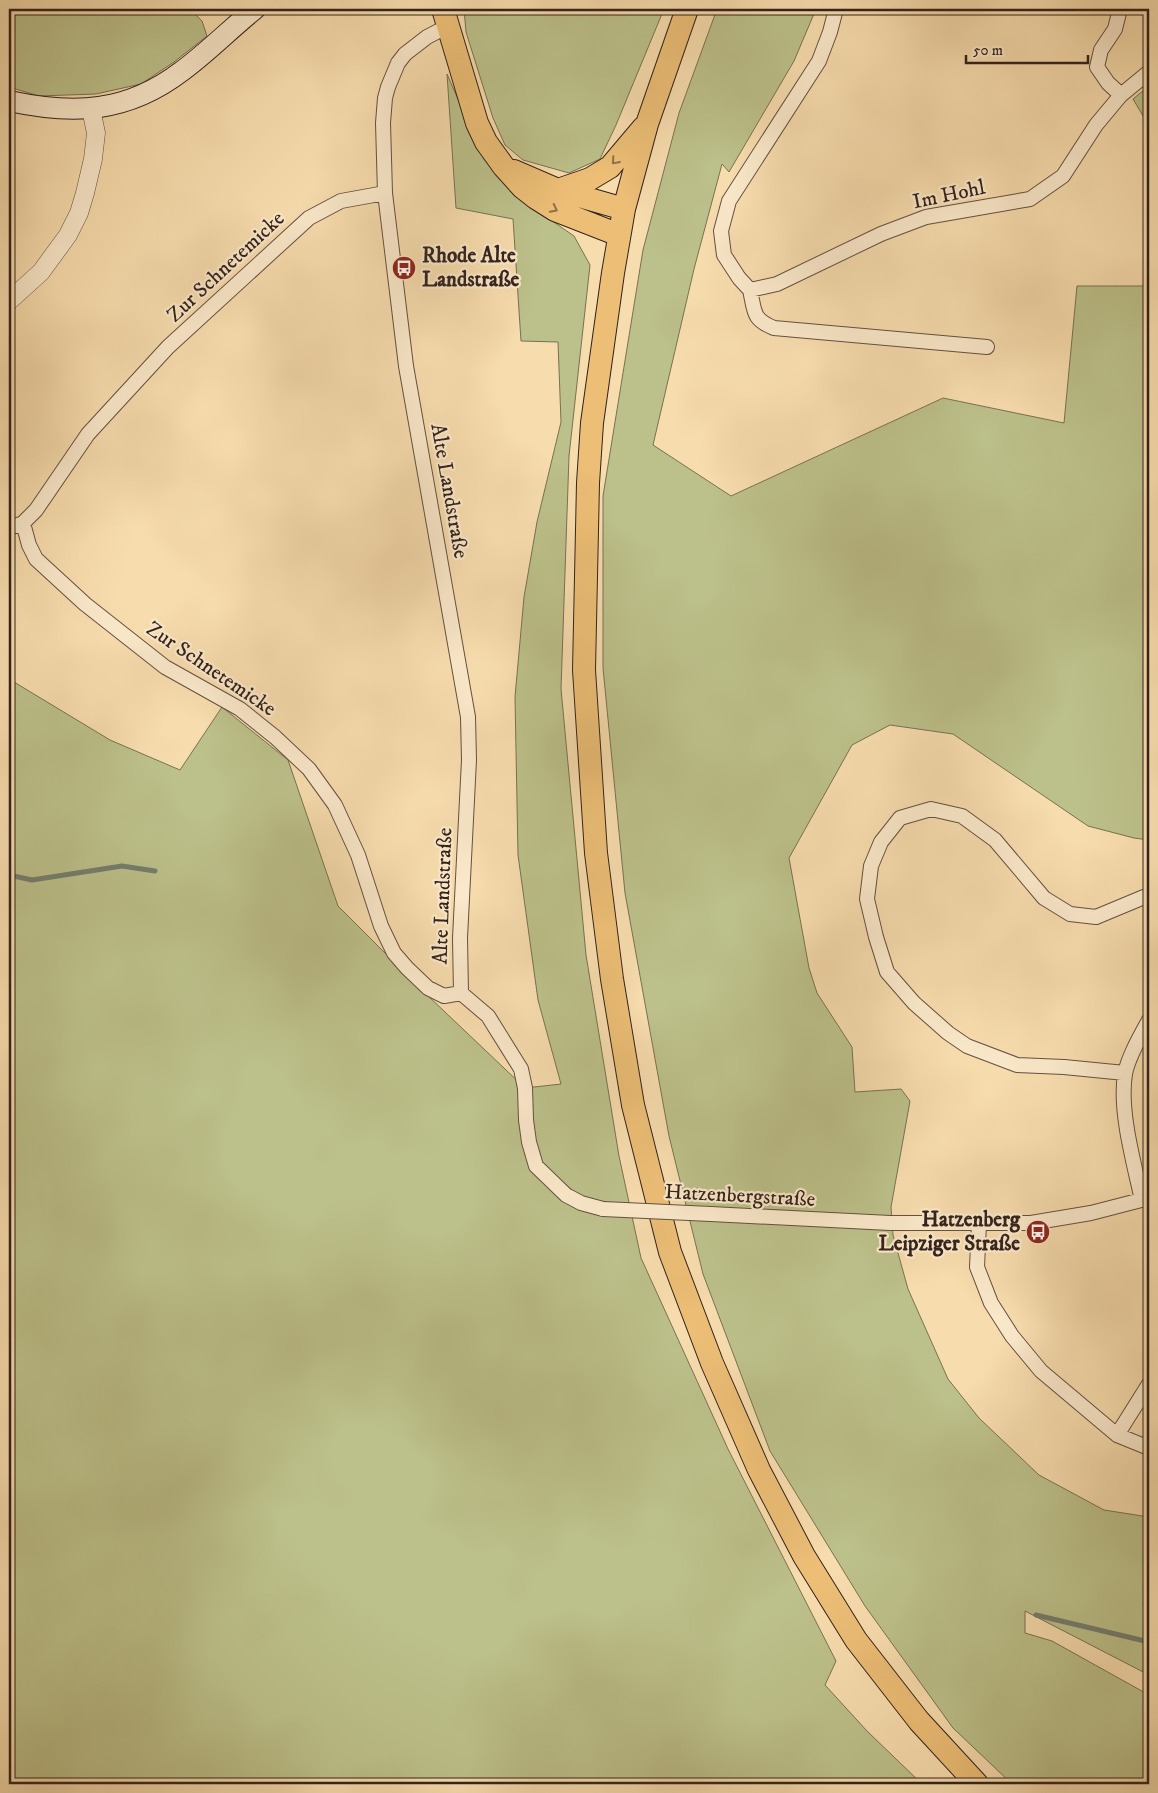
<svg xmlns="http://www.w3.org/2000/svg" width="1158" height="1793" font-family="'IM FELL DW Pica',serif">
	<style>
		.green { fill: #bcc08a; stroke: #787153 }
		.lines { fill: none; stroke-linecap: round; stroke-linejoin: round }
		.stream { stroke: #737e6e; stroke-width: 5 }
		.minor-casing { stroke: #645040; stroke-width: 16 }
		.tertiary-casing { stroke: #645040; stroke-width: 19 }
		.secondary-casing { stroke: #33221c; stroke-width: 22 }
		.primary-casing { stroke: #33221c; stroke-width: 24 }
		.minor { stroke: #fae8ca; stroke-width: 14 }
		.tertiary { stroke: #fae8ca; stroke-width: 18 }
		.secondary { stroke: #fae8ca; stroke-width: 20 }
		.primary { stroke: #ecbe76; stroke-width: 22 }
		.minor-bridge-casing { stroke: #645040; stroke-width: 16; stroke-linecap: butt }
		.minor-bridge { stroke: #fae8ca; stroke-width: 14 }
		.oneway { stroke: #907049 }
		.labels { text-anchor: middle; dominant-baseline: central; stroke-width: 4.5; stroke-linejoin: round; paint-order: stroke }
		.street-label { font-size: 21px; fill: #33221c; stroke: #fae8ca }
		.poi-label { font-size: 21px; font-weight: bold; fill: #33221c; stroke: #fae8ca; text-anchor: start }
	</style>
	<rect width="100%" height="100%" fill="#f7dcad"/>
	<filter id="stains"><feTurbulence type="fractalNoise" baseFrequency=".004" numOctaves="4"/><feColorMatrix values="0 0 0 0 .2 0 0 0 0 .09 0 0 0 0 .02 0 0 0 .5 -.17"/></filter>
	<radialGradient id="worn" r=".72"><stop offset=".6" stop-color="#630" stop-opacity="0"/><stop offset="1" stop-color="#630" stop-opacity=".3"/></radialGradient>
	<path class="green" d="M9 9H190L202 21 207 36 174 62 141 84 96 94 39 96 9 87Z
		M464 9H664L616 125 600 159 569 173 523 160 505 145 493 118 466 32Z
		M717 9H758L756 14 759 9H816L794 61 729 172 722 164 694 269 653 445 731 496 943 398 1064 423 1077 286H1149V840L1134 838 1088 826 953 734 890 725 852 745 789 858 809 968 817 993 852 1047 855 1092 901 1089 910 1101 891 1207 893 1235 908 1289 948 1379 979 1418 1039 1475 1104 1510 1149 1517V1675L1025 1611V1633L1052 1641 1149 1695V1784H1012L953 1728 865 1606 770 1451 703 1274 669 1136 625 893 603 668V496L643 250 679 113Z
		M447 74 484 159 513 194 574 236 590 265 569 456 561 689 586 955 619 1156 641 1258 728 1449 836 1661 825 1685 867 1731 922 1784H9V679L110 740 180 770 222 707 288 760 338 906 425 993 525 1088 561 1084 538 1000 518 855 515 697 524 597 537 522 561 422 558 342 521 341 513 219 456 208Z
		M1149 86V126L1133 99Z"/>
	<g class="lines">
		<path class="stream" d="M9 875 32 880 122 866 155 871
			M1036 1615 1149 1642"/>
		<g class="minor-casing">
			<path id="minor" d="M836 9 830 32 819 61 729 201 721 231 724 255 739 278 750 290 777 284 881 234 926 217 1030 199 1063 176 1096 125 1121 95 1149 72
				M1120 9 1115 29 1101 50 1097 67 1108 83 1121 95
				M448 26 427 37 405 54 398 63 388 87 385 98 383 123 385 193 406 366 468 717 469 760 460 938 461 993
				M750 290C755 312 752 319 774 328L987 347
				M23 523 29 545 36 559 85 604 165 667 240 709 275 737 309 769 335 805 358 855 381 926 394 953 407 968 428 988 444 996 461 993
				M9 528 23 523 36 510 88 434 168 347 309 218 341 201 385 193
				M461 993 488 1016 521 1069 525 1088 526 1120 529 1142 536 1166 566 1195 581 1203 603 1209
				M1125 1073 1064 1067 1017 1065 967 1046 948 1033 914 1003 887 972 876 937 867 899 871 866 881 842 900 818 931 809 962 816 995 840 1044 898 1070 914 1096 917 1144 897 1149 898
				M1142 1200C1134 1163 1119 1111 1125 1074 1128 1057 1141 1035 1149 1020
				M711 1214 890 1223H1031L1091 1213 1149 1198
				M979 1224 977 1267 991 1303 1012 1336 1041 1371 1117 1435 1149 1448
				M1117 1435 1149 1384"/>
		</g>
		<g class="tertiary-casing">
			<path id="tertiary" d="M9 301 41 272 68 235 79 213 85 193 93 159 96 133 91 109"/>
		</g>
		<g class="secondary-casing">
			<path id="secondary" d="M9 101C74 115 127 113 182 71 208 52 230 29 255 9"/>
		</g>
		<g class="primary-casing">
			<path id="primary" d="M443 9 477 123 486 142 504 167 522 187 536 198 555 210 619 235
				M687 9 647 124 624 209 613 273 592 423 588 483 584 670 596 853 612 979 633 1105 670 1252 712 1363 759 1470 804 1556 856 1640 919 1721 977 1784
				M514 171 558 190 624 209
				M558 190 590 179 610 167 643 128"/>
		</g>
		<use href="#minor" class="minor"/>
		<use href="#tertiary" class="tertiary"/>
		<use href="#secondary" class="secondary"/>
		<use href="#primary" class="primary"/>
		<g class="minor-bridge-casing">
			<path id="minor-bridge" d="M603 1209 711 1214"/>
		</g>
		<use href="#minor-bridge" class="minor-bridge"/>
	</g>
	<defs><path id="oneway-chevron" d="M-2-3.5L2.5 0L-2 3.5" fill="none" stroke-width="1.6" stroke-linecap="round" stroke-linejoin="round" transform="scale(1.25)"/></defs>
	<g class="oneway">
		<use href="#oneway-chevron" transform="translate(615 161) rotate(131)"/>
		<use href="#oneway-chevron" transform="translate(554 209) rotate(27)"/>
	</g>
	<defs>
		<g id="bus-disc" transform="scale(1.25)"><circle r="9.5" fill="#8f2418" stroke="#fae8ca"/><path d="M-5-6H5V4H4V6H2V4H-2V6H-4V4H-5ZM-3.5-4V0h7V-4ZM-3.5 1.2v1.5H-2V1.2ZM2 1.2v1.5H3.5V1.2Z" fill="#fff"/></g>
	</defs>
	<g fill-rule="evenodd">
		<use href="#bus-disc" x="404" y="268"/>
		<use href="#bus-disc" x="1038" y="1232"/>
	</g>
	<g class="labels">
		<g class="street-label">
			<text transform="translate(949 195) rotate(-12)">Im Hohl</text>
			<text transform="translate(226 267) rotate(-43)">Zur Schnetemicke</text>
			<text transform="translate(449 491) rotate(80)">Alte Landstraße</text>
			<text transform="translate(211 669) rotate(34)">Zur Schnetemicke</text>
			<text transform="translate(443 896) rotate(-88)">Alte Landstraße</text>
			<text transform="translate(740 1196) rotate(3)">Hatzenbergstraße</text>
		</g>
		<g class="poi-label">
			<text x="422" y="256">Rhode Alte<tspan x="422" dy="24">Landstraße</tspan></text>
			<text x="1020" y="1220" text-anchor="end">Hatzenberg<tspan x="1020" dy="24">Leipziger Straße</tspan></text>
		</g>
	</g>
	<rect width="1158" height="1793" fill="none" stroke="#f7dcad" stroke-width="30"/>
	<rect x="10" y="10" width="1138" height="1773" fill="none" stroke="#33221c" stroke-width="2.5"/>
	<rect x="15" y="15" width="1128" height="1763" fill="none" stroke="#33221c"/>
	<path d="M966 55v8h122v-8" fill="none" stroke="#33221c" stroke-width="2.5"/>
	<text x="973" y="55" font-size="15" fill="#33221c" stroke="#fae8ca" stroke-width="4" paint-order="stroke">50 m</text>
	<rect width="100%" height="100%" filter="url(#stains)"/>
	<rect width="100%" height="100%" fill="url(#worn)"/>
</svg>
